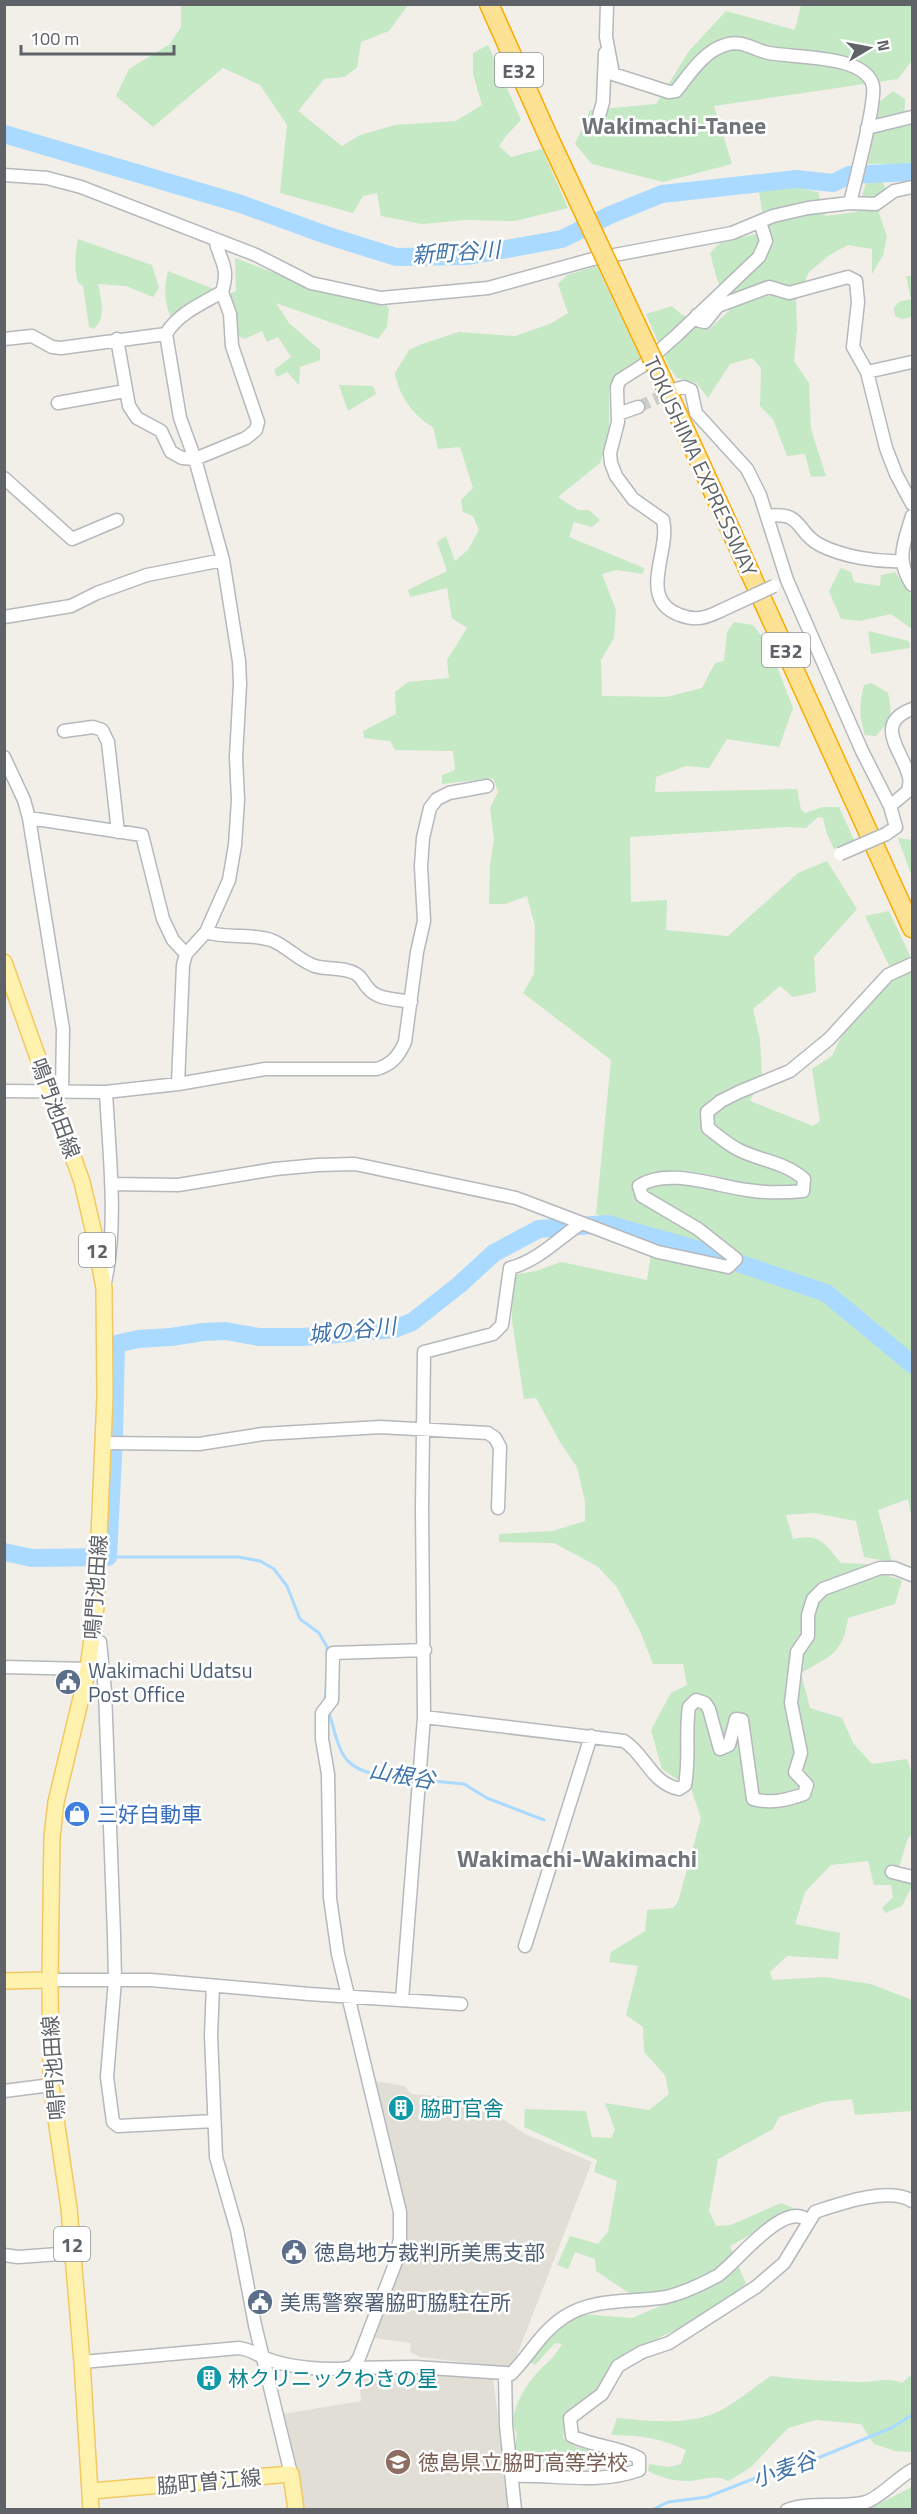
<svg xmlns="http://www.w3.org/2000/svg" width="917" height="2514" font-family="'Titillium Web','Noto Sans JP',sans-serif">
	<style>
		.education { fill: #e1ded6 }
		.green { fill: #c5e8c5 }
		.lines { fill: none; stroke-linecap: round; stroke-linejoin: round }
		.stream { stroke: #aadaff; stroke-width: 3 }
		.river { stroke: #aadaff; stroke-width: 18 }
		.minor-tunnel { stroke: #ccccc8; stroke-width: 12; stroke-dasharray: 12 6; stroke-linecap: butt }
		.minor-casing { stroke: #b5b8bc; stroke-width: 15 }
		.major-casing { stroke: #f2c960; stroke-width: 18 }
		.highway-casing { stroke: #f9ab00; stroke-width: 21 }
		.minor { stroke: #fff; stroke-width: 12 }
		.major { stroke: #fff2af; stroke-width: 15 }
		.highway { stroke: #fde293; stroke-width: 18 }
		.minor-bridge-casing { stroke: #b5b8bc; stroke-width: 15; stroke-linecap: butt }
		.highway-bridge-casing { stroke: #f9ab00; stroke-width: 21; stroke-linecap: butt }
		.minor-bridge { stroke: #fff; stroke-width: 12 }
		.highway-bridge { stroke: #fde293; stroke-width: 18 }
		.labels { text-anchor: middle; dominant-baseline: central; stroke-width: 5; stroke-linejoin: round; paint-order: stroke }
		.shield { fill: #fff; stroke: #8f9295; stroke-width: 1.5 }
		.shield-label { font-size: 20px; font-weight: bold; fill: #5f6368 }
		.street-label { font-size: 21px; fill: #5f6368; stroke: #fff }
		.service-label { font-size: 21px; fill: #4e5e75; stroke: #fff; text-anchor: start }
		.shop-label { font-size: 21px; fill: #366cbe; stroke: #fff; text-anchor: start }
		.culture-label { font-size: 21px; fill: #0d838f; stroke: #fff; text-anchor: start }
		.education-label { font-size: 21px; fill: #785e54; stroke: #fff; text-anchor: start }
		.water-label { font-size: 22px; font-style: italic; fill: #4174aa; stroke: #fff }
		.quarter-label { font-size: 24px; font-weight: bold; fill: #70757a; stroke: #fff }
	</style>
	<rect width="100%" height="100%" fill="#f1efe8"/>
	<path class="education" d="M374 2081 405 2086 411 2094 474 2099 525 2134 592 2162 512 2368 420 2357 410 2352 411 2343 375 2338 403 2248 404 2197Z
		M413 2370 493 2376 509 2509H302L283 2414 361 2401 358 2372Z"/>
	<path class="green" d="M181 5H408L389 31 361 42 357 68 344 77 324 79 298 111 342 146 360 135 395 125 456 121 482 105 473 74V53L488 45 521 120 506 136 499 146 511 157 542 149 568 208 515 221 465 220 422 224 381 216 377 193 363 196 353 213 280 193 287 125 260 85 223 68 153 127 116 96 129 69 170 44 181 27Z
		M801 5H912V60L898 79 714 106 732 164 663 182 592 164 575 144 590 110 656 104 689 51 726 11 795 30Z
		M893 91 905 99 904 127 912 125V164H868L879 102Z
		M876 179H881L886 190 879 213 887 237 883 255 872 274V249L848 245 831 254 809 272 796 301 797 329 794 361 809 383 811 429 826 476 811 477 805 454 787 456 773 419 760 406 761 368 752 358 730 364 708 398 697 383 677 378 669 367 646 314 672 306 681 314 709 329 729 311 717 279 710 253 721 242 770 231 762 211 759 192 788 186 818 192 825 216 857 212 866 183Z
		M78 239 152 265 159 288 153 297 126 286 98 284C101 301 107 315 94 329L89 327 83 286 78 283C74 267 75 255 78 239Z
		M235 258 314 288 384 301 389 309 387 327 378 339 276 303 289 323 320 350V360L300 367 299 385 287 372 277 377 274 370 291 357 278 337 267 342 262 331 245 339 236 335 229 294 236 291Z
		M597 266 641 360 617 374 609 390V437L600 463 558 497 578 510H589L600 520 592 527 574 522 569 537 644 568 643 574 617 570 602 574 616 610 614 638 601 660 602 696 666 697 702 688 715 663 724 661 727 632 734 622 753 625 769 646 793 708 779 747 727 739 709 768 686 766 656 777 655 792 797 789 801 810 805 813 823 807H839L854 840 834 849 827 834 823 818 818 817 806 828 786 827 630 837 631 902 667 900 666 930 728 936 798 873 827 861 857 909 814 957 816 992 793 997 780 986 753 1009 760 1039 762 1076 750 1101 813 1126 820 1121 812 1069 832 1056 842 1035 895 978 865 916 889 911 912 960V1520L908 1499 878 1510 892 1562 864 1557 856 1521 814 1513 786 1515 793 1539C820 1533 824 1543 841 1563L866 1564 881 1574 902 1580 895 1604 848 1618C843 1654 830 1656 801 1673L810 1708 842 1718 853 1743 872 1764 907 1759 912 1774V1834L908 1838 899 1867 912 1886 902 1906 885 1913 882 1908 893 1897 891 1885H874L868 1861 831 1865 805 1892 795 1924 840 1933 838 1959 787 1956 770 1972 773 1980 824 1977 871 1984 912 2000V2111L855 2115 852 2099 823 2102 779 2117 773 2129 718 2159 709 2211 716 2226 731 2225 781 2203 796 2209 730 2246 746 2284 702 2317 640 2347 597 2393 566 2415 563 2438 576 2447 606 2453V2463L590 2469 530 2461 514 2453 517 2434C506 2420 522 2391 532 2379 542 2365 554 2360 562 2344L555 2343 535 2365 529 2361 557 2328 579 2314 632 2318 696 2291 632 2295 596 2271 595 2259 575 2252 568 2269 557 2265 570 2236 598 2244 608 2232 617 2181 594 2172 597 2160 524 2127 525 2109 586 2111 592 2137 611 2138 615 2130 605 2103 649 2110 669 2094 665 2075 644 2052 643 2027 626 2015 638 1966 609 1962 611 1952 645 1931 647 1910 673 1908 678 1902 701 1818 691 1789 662 1769 651 1730 671 1693 687 1685 683 1664H653L641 1633 616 1586 597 1566 554 1543 499 1542V1534L553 1531 585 1521V1501L577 1467 560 1442 536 1398 524 1399 512 1321 513 1275 536 1271 561 1262 647 1280 654 1234 596 1214 611 1060 523 993 534 974 535 926 527 896 505 904H489L490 865 494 839 490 808 498 792 493 778 442 784V775L455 770 453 751 395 750 390 741 364 738 363 731 396 714 395 692 408 682 449 678 447 660 467 628 452 618 447 588 410 597 408 590 447 571 437 542 446 536 455 561 468 550 479 530 473 516 463 512 461 500 473 488 460 447 438 449 433 427C414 417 398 394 395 373L409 350 422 344 459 332 515 336 550 324 568 313 558 284 567 275Z
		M168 271 216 290 174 317 170 316C164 300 164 287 168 271Z
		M906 276H912V317L902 319 895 316 894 308 899 302 911 299Z
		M339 385 373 386 376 394 348 411Z
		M841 568 851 572 854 582 880 586 881 575 895 572 912 596V629L891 614 860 621 841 619 829 591Z
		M868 631 909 641 910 648 871 654Z
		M872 683 888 693C893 715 891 720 876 736L865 735C859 717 859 704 864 685Z
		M898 838 912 840V877Z
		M912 2374V2452L895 2451 874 2444 861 2424 816 2420 788 2428 751 2467 729 2481C711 2473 703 2481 686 2481 673 2481 659 2477 648 2471L649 2464 669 2467 681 2464 686 2450C661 2438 638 2435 611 2435L617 2418C652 2421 693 2427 725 2408 741 2399 756 2386 771 2376 801 2380 831 2381 861 2382 877 2382 888 2377 902 2383Z
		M912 2487V2509H869Z"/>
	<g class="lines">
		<path class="stream" d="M108 1557H238L260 1561 274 1569 287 1586 300 1619 319 1633 327 1647V1654
			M325 1701 327 1681
			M328 1710C334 1726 337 1752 350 1763 366 1777 396 1777 415 1779
			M422 1780 464 1784 487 1798 544 1820
			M652 2510 668 2502 707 2497 773 2471 796 2467 891 2428 912 2415"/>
		<path class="river" d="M4 134 241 204 326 235 396 257 468 256 562 239 610 215 662 194 796 179 833 183 849 175 912 172
			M4 1552 32 1558 108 1557 114 1437 116 1344 138 1339 171 1337 203 1332 225 1331 259 1337H303L394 1329 412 1322 459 1285 494 1253 539 1229 607 1224 709 1253 826 1293 912 1364"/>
		<path class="minor-tunnel" d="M638 407 675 390"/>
		<g class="minor-casing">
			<path id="minor" d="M607 4 606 37 613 74 669 92 676 91C689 75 704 51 725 45 742 39 753 50 769 53 793 58 866 54 873 86 876 103 855 182 850 203
				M599 116 603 102 605 53
				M867 128 912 117
				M4 175 47 178 81 187 256 255 311 283 381 298 488 288 593 259 732 233 773 216 808 208 850 203 876 204 894 191 912 187
				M697 315 700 321 705 322 718 306 769 287 789 293 848 277 856 281 858 302 853 347 867 372 886 448 896 474 912 504
				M4 339 32 336 52 347 61 348 166 334
				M117 339 129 406 137 418 161 431 171 452 182 458 195 459 246 438 256 430 258 422 232 346 230 314 222 292
				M867 372 912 362
				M676 389 684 387 691 390 696 413 747 469 760 495 787 580 862 751 890 806 896 827 886 834
				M58 403 125 391
				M618 414 638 407
				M4 478 72 539 117 520
				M767 516C804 511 795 532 820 545 844 557 876 562 902 561
				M912 516C904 543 895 559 912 585
				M720 611C706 618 695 621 680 615 636 599 671 551 663 520L633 499 616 476 611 463 610 453 618 422 617 387 620 380 642 366 677 335 759 257 766 241 760 222
				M4 617 71 606 97 593 147 575 223 560
				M64 731 93 727 102 730 108 742 118 832
				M4 757 24 800 29 818 63 1029 62 1092
				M890 806 908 791C909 787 910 781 909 777 903 751 872 724 912 709
				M29 818 142 835 163 919 173 940 186 954
				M206 932C227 939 250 933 271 940 287 946 299 961 315 966 328 970 345 967 356 974 362 977 363 983 368 988 377 1000 397 999 411 1002
				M178 1084 183 965 186 954 206 932 229 880 235 845 238 800 236 757 240 684 239 661 223 560 195 459 180 418 166 334C177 314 203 303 222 292 230 266 220 262 215 239
				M4 1091 106 1092 178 1084 265 1069H377C392 1064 398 1057 405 1042L417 952 424 921 421 866 423 838 430 808 437 799 449 793 487 786
				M111 1184 178 1185 275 1169 318 1165 355 1164 516 1198 658 1252 728 1267 736 1259 698 1229 642 1196 639 1186C667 1167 716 1186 747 1190 766 1193 784 1193 803 1191L804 1179C785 1162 761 1161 739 1150 727 1144 718 1136 708 1128L707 1112 721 1101 739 1092 790 1071 829 1039 888 975 912 964
				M105 1282C118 1223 109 1153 106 1092
				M103 1443 199 1444 263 1434 380 1427 488 1433 495 1438 500 1447 498 1508
				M92 1642H100L105 1691 114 1935 115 1980 107 2077 113 2122 118 2126 214 2121
				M4 1667 88 1669
				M424 1717 624 1741C646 1755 651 1783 679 1789L685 1785C690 1759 685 1733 689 1707L696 1700 705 1703 709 1709 720 1749 729 1745 736 1719 742 1720 753 1799C771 1804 787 1800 804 1794L807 1785 795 1772 801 1753 791 1703 797 1652 808 1636V1615L813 1599 823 1589 880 1568H894L912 1575
				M892 1872 912 1877
				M525 1946 591 1736
				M50 1980H151L309 1994 461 2004
				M213 1986 211 2035 216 2157 237 2230 255 2325 291 2474
				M402 2000 424 1717 422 1509 424 1352 493 1334 502 1325 510 1268C537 1261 557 1240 580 1224
				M4 2091 51 2085
				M4 2255 18 2257 73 2253
				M82 2362 239 2348C255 2351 253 2353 265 2358 285 2367 331 2372 353 2367L359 2358 395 2264 400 2238V2212L338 1954 330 1898 328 1774 322 1739V1713L332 1700 333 1653 425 1650
				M347 2368 415 2367 505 2373 506 2425 515 2510
				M505 2373 511 2374C530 2355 540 2333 564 2317 594 2297 632 2303 666 2297 684 2293 702 2284 717 2276 735 2265 786 2196 809 2222
				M512 2476C554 2474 598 2485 639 2470V2458C618 2446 594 2447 572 2436L570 2418 602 2394 618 2366 642 2352 669 2343 756 2287 784 2263 815 2212C839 2204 890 2186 912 2201
				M787 2510C813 2500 840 2509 866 2502 881 2497 897 2478 912 2470"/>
		</g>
		<g class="major-casing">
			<path id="major" d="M4 962 82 1182 93 1229 104 1288 105 1396 96 1607 88 1669 56 1802 52 1837 50 1980 51 2085 69 2208 82 2362 91 2510
				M4 1981 50 1980
				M91 2491 291 2474 296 2510"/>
		</g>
		<g class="highway-casing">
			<path id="highway" d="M489 4 548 136
				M659 373 912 928"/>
		</g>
		<use href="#minor" class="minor"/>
		<use href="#major" class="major"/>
		<use href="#highway" class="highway"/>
		<g class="minor-bridge-casing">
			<path id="minor-bridge" d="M720 611 774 586
				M840 854 886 834"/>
		</g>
		<g class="highway-bridge-casing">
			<path id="highway-bridge" d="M548 136 659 373"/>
		</g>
		<use href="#minor-bridge" class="minor-bridge"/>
		<use href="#highway-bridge" class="highway-bridge"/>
	</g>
	<defs>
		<g id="civic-disc" transform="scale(1.35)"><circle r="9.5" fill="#5c6f8a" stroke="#fff"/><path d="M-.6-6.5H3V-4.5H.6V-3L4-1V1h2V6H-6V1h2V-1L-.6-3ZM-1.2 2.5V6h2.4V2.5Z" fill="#fff"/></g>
		<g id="shop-disc" transform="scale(1.35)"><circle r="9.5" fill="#3f7fe0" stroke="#fff"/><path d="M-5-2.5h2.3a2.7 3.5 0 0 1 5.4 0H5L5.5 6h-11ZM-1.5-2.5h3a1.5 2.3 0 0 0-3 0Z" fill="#fff"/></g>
		<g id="building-disc" transform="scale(1.35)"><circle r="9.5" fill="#0f9aa8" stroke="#fff"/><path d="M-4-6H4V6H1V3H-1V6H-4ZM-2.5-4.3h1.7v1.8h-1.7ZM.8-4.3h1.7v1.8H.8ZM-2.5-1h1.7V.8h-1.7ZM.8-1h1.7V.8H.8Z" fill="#fff"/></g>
		<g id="school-disc" transform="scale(1.35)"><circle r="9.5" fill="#8d6e63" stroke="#fff"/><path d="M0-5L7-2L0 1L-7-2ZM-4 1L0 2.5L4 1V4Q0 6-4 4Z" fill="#fff"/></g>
	</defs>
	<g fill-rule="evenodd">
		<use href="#civic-disc" x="68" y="1682"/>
		<use href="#shop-disc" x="77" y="1814"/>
		<use href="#building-disc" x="401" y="2108"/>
		<use href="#civic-disc" x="294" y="2252"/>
		<use href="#civic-disc" x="260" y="2302"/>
		<use href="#building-disc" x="209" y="2378"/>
		<use href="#school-disc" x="398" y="2462"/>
	</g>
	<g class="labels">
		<g class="shield">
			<rect x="495" y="53" width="48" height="34" rx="4.5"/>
			<rect x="762" y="633" width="48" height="34" rx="4.5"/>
			<rect x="79" y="1233" width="36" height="34" rx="4.5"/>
			<rect x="54" y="2227" width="36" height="34" rx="4.5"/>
		</g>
		<g class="shield-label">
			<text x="519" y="70">E32</text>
			<text x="786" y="650">E32</text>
			<text x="97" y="1250">12</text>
			<text x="72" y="2244">12</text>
		</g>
		<g class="street-label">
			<text transform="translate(701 466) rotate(65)">TOKUSHIMA EXPRESSWAY</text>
			<text transform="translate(56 1108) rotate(70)">鳴門池田線</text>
			<text transform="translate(95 1587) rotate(-86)">鳴門池田線</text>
			<text transform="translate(53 2068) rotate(-94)">鳴門池田線</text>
			<text transform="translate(209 2481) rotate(-5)">脇町曽江線</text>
		</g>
		<g class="service-label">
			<text x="88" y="1670">Wakimachi Udatsu<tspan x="88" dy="24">Post Office</tspan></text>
			<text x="314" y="2252">徳島地方裁判所美馬支部</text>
			<text x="280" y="2302">美馬警察署脇町脇駐在所</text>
		</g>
		<g class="shop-label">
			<text x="97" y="1814">三好自動車</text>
		</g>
		<g class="culture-label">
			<text x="420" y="2108">脇町官舎</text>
			<text x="228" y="2378">林クリニックわきの星</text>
		</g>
		<g class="education-label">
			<text x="418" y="2462">徳島県立脇町高等学校</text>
		</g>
		<g class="water-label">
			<text transform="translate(456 252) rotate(-4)">新町谷川</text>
			<text transform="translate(352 1330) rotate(-6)">城の谷川</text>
			<text transform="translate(402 1775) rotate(10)">山根谷</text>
			<text transform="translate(784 2469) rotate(-19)">小麦谷</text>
		</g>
		<g class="quarter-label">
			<text x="674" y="125">Wakimachi-Tanee</text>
			<text x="577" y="1858">Wakimachi-Wakimachi</text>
		</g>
	</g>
	<rect width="917" height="2514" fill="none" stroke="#5f6368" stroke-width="12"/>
	<g transform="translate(869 48) rotate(80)" stroke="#ffffff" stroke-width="4.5" paint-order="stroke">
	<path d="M0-4.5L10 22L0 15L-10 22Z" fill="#5f6368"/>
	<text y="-9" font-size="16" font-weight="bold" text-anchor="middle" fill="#5f6368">N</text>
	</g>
	<path d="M21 45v9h153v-9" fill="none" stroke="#5f6368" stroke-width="3"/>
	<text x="30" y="45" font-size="18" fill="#5f6368" stroke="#ffffff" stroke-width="4.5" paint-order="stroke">100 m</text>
</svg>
